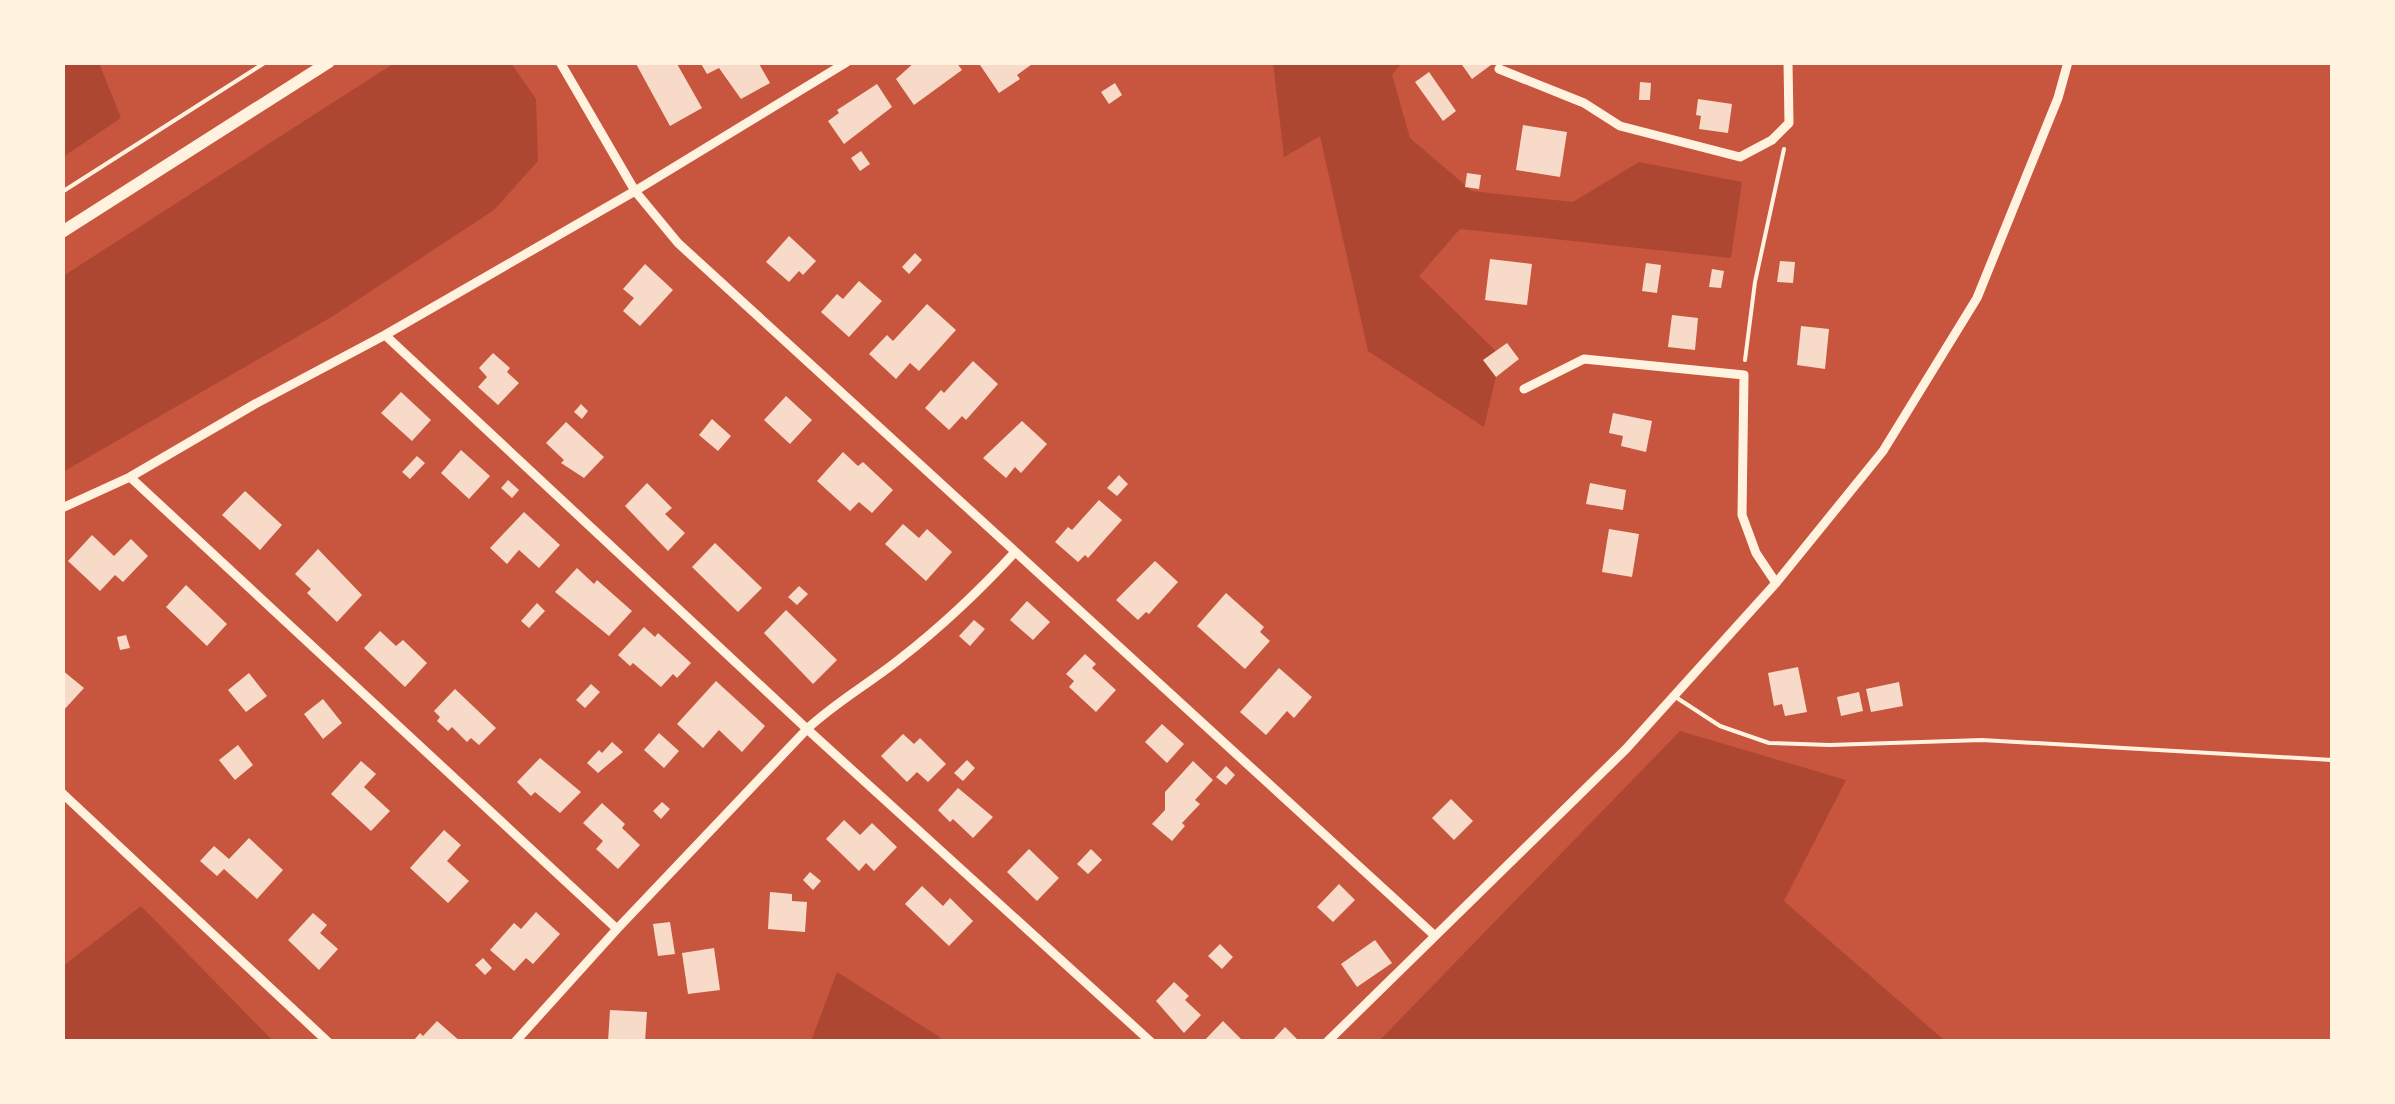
<svg xmlns="http://www.w3.org/2000/svg" width="2395" height="1104" font-family="Karla,sans-serif">
	<style>
		.green { fill: #ae4732 }
		.building { fill: #f7dbc8 }
		.lines { fill: none; stroke-linecap: round; stroke-linejoin: round }
		.path { stroke: #fff3e0; stroke-width: 4 }
		.service { stroke: #fff3e0; stroke-width: 4 }
		.minor { stroke: #fff3e0; stroke-width: 9 }
		.secondary { stroke: #fff3e0; stroke-width: 12 }
	</style>
	<rect width="100%" height="100%" fill="#c8553d"/>
	<path class="green" d="M63 62 99 63 121 118 63 157Z
		M396 62 511 63 536 99 538 161 494 210 333 316 63 472V276Z
		M1273 63H1402L1392 75 1410 138 1472 191 1573 202 1639 162 1742 182 1731 258 1460 229 1419 276 1501 356 1484 427 1368 351 1320 136 1284 157Z
		M1680 731 1846 780 1784 901 1945 1041H1379Z
		M141 906 273 1041H63V966Z
		M837 972 938 1036 943 1041H811Z"/>
	<path class="building" d="M635 62H676L702 108 670 126Z
		M700 62H758L770 83 741 99 719 68 707 74Z
		M915 62H956L962 70 914 105 896 79Z
		M978 62H1035L1017 75 1020 79 999 93Z
		M1460 62H1495L1472 79Z
		M1429 72 1456 111 1443 121 1415 82Z
		M1640 82 1651 83 1650 100H1639Z
		M1115 83 1122 95 1109 104 1101 92Z
		M877 84 892 107 844 144 828 121 839 113 837 110Z
		M1698 99 1732 104 1728 133 1699 129 1701 116 1696 115Z
		M1523 125 1567 132 1560 177 1516 170Z
		M861 151 870 164 860 171 851 158Z
		M1467 173 1481 175 1479 189 1465 187Z
		M789 236 816 261 803 275 799 271 789 282 766 262Z
		M915 253 922 260 909 274 902 267Z
		M1490 259 1532 264 1527 305 1485 300Z
		M1780 261 1795 262 1793 283 1777 282Z
		M1646 263 1661 265 1657 293 1642 291Z
		M645 264 673 290 640 326 623 311 634 298 623 289Z
		M1712 269 1724 271 1721 288 1709 287Z
		M859 281 882 301 849 337 821 312 837 294 843 299Z
		M927 304 956 330 919 371 910 363 896 379 869 354 887 335 893 341Z
		M1672 315 1698 318 1695 350 1668 347Z
		M1801 326 1829 329 1825 369 1797 365Z
		M1507 343 1519 359 1496 377 1483 360Z
		M493 353 510 368 507 372 519 383 498 405 478 387 487 377 479 368Z
		M973 361 998 384 966 420 962 416 949 430 925 408 941 390 944 393Z
		M401 392 431 420 412 441 381 413Z
		M786 396 812 420 790 444 764 420Z
		M581 404 588 411 582 419 574 412Z
		M1613 413 1652 421 1646 452 1621 446 1623 436 1609 433Z
		M712 419 731 436 718 451 699 435Z
		M1022 421 1047 444 1021 473 1015 467 1006 478 983 458Z
		M566 422 604 457 584 478 561 463 564 460 546 443Z
		M461 450 490 476 469 499 441 473Z
		M843 452 858 466 863 462 893 490 872 513 859 502 850 511 817 481Z
		M417 456 425 463 410 479 402 472Z
		M1119 475 1128 484 1117 496 1107 488Z
		M508 480 519 490 512 498 501 488Z
		M647 483 672 508 665 514 685 533 668 551 625 506Z
		M1590 483 1626 490 1623 510 1586 504Z
		M245 491 282 525 260 550 222 515Z
		M1099 500 1122 520 1088 558 1085 555 1078 562 1055 542 1068 527 1072 530Z
		M524 512 560 545 539 568 519 550 507 564 490 548Z
		M903 524 919 538 927 529 952 552 926 581 885 544Z
		M1609 529 1639 534 1632 577 1602 572Z
		M92 535 114 556 131 539 148 556 123 582 115 575 100 591 68 561Z
		M715 543 762 588 738 612 692 567Z
		M318 549 362 595 337 622 307 593 311 589 295 574Z
		M1155 561 1178 582 1149 614 1146 612 1138 620 1116 600Z
		M577 568 594 584 597 580 632 611 609 636 555 592Z
		M186 585 227 624 207 646 166 607Z
		M799 586 808 594 797 605 788 597Z
		M1226 593 1264 627 1260 632 1270 641 1245 669 1197 626Z
		M1027 601 1050 622 1033 640 1010 620Z
		M537 603 545 611 529 628 521 621Z
		M786 610 837 660 813 684 764 633Z
		M974 620 985 629 970 646 959 636Z
		M644 627 655 637 658 633 691 663 677 678 673 674 661 687 633 663 630 666 618 655Z
		M380 631 396 646 403 640 427 663 405 687 364 648Z
		M126 635 130 648 120 650 117 637Z
		M1085 654 1096 664 1092 668 1116 690 1096 712 1069 687 1074 681 1066 674Z
		M1798 667 1807 712 1785 716 1782 704 1774 706 1768 673Z
		M1279 668 1312 697 1294 718 1287 711 1266 735 1240 712Z
		M62 670 84 688 62 712Z
		M249 673 267 696 246 712 228 690Z
		M716 681 765 726 742 752 719 730 703 748 677 724Z
		M1899 682 1903 706 1871 712 1866 689Z
		M591 684 600 692 585 708 576 700Z
		M455 689 496 728 479 745 471 738 467 742 452 727 448 731 437 721 440 717 434 711Z
		M1859 692 1863 711 1841 716 1837 697Z
		M323 699 342 723 323 739 304 714Z
		M1162 724 1184 744 1167 763 1145 742Z
		M659 733 679 751 664 768 644 750Z
		M903 734 914 744 920 738 946 764 928 782 917 772 907 782 881 756Z
		M612 742 623 752 598 773 587 763 599 750 602 753Z
		M238 745 253 765 235 780 219 760Z
		M540 758 581 792 560 813 535 792 531 796 517 782Z
		M967 760 975 768 963 781 954 773Z
		M361 761 376 774 364 787 390 811 371 831 331 794Z
		M1193 761 1213 780 1195 800 1200 804 1182 823 1185 826 1172 841 1152 824 1165 810V792Z
		M1226 766 1235 775 1226 785 1216 777Z
		M958 788 993 817 973 838 953 819 950 822 938 810Z
		M1451 799 1473 821 1454 840 1432 818Z
		M662 802 670 809 661 819 653 811Z
		M602 803 625 824 622 828 640 845 618 869 596 849 603 841 583 823Z
		M844 820 860 835 872 823 897 847 874 871 866 863 859 871 826 839Z
		M444 830 461 845 447 861 469 881 448 903 410 868Z
		M249 838 283 870 257 899 224 869 217 876 200 861 214 846 229 859Z
		M1029 849 1059 878 1037 901 1007 872Z
		M1091 849 1102 860 1088 874 1077 864Z
		M810 872 821 881 813 890 803 880Z
		M1339 884 1355 900 1333 922 1317 907Z
		M922 886 943 906 950 898 973 921 949 946 905 904Z
		M770 892 792 894V901L807 902 805 932 768 929Z
		M536 912 560 934 533 964 526 958 514 971 490 950 514 923 521 929Z
		M313 913 327 925 320 933 338 949 319 970 288 940Z
		M670 922 675 954 658 956 653 924Z
		M1375 940 1392 963 1357 987 1341 964Z
		M1220 944 1233 957 1222 969 1208 956Z
		M714 948 720 990 688 994 682 953Z
		M483 958 492 968 485 975 475 965Z
		M1174 982 1189 996 1185 1000 1201 1015 1184 1033 1156 1001Z
		M610 1010 647 1012 645 1042H608Z
		M437 1021 461 1042 414 1040 420 1033 423 1036Z
		M1223 1021 1244 1042H1203Z
		M1285 1027 1300 1042H1271Z"/>
	<g class="lines">
		<path class="path" d="M62 192 266 62
			M1745 360 1755 282 1784 149"/>
		<path class="service" d="M1674 696 1720 726 1769 743 1830 745 1982 740 2332 760"/>
		<path class="minor" d="M560 62 635 191 678 243 1434 935
			M1499 69 1584 103 1620 126 1740 157 1772 140 1789 123 1788 62
			M385 335 807 729 1151 1042
			M1524 389 1584 359 1744 375 1742 515 1756 553 1776 583
			M130 477 617 929
			M62 508 130 477 255 404 385 335 635 191 847 62
			M62 793 328 1042
			M515 1042 617 929 807 729C836 702 870 683 901 658 942 626 980 590 1015 552
			M1327 1042 1626 749 1776 583 1883 451 1977 298 2058 98 2068 62"/>
		<path class="secondary" d="M62 232 329 62"/>
	</g>
	<rect width="2395" height="1104" fill="none" stroke="#fff3e0" stroke-width="130"/>
</svg>
